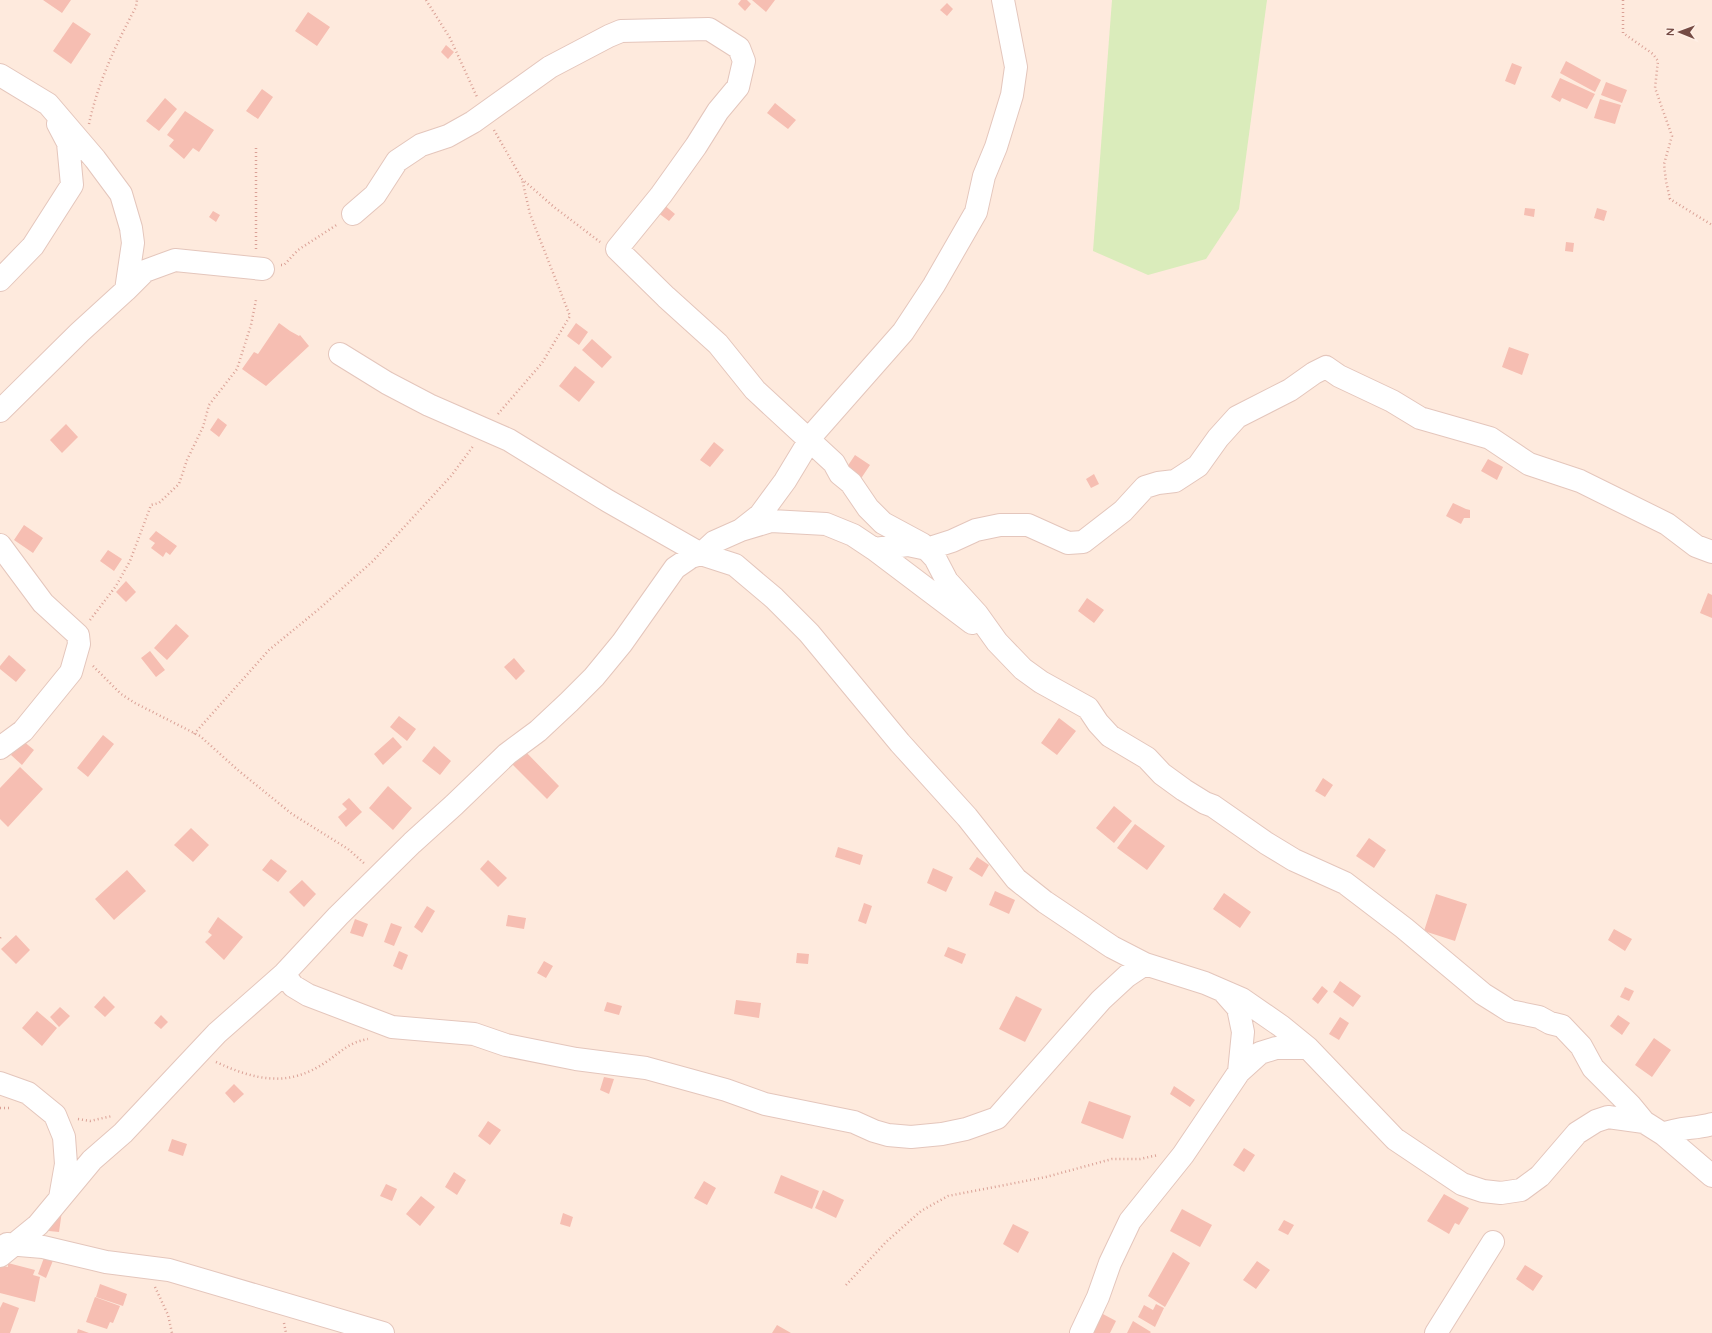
<svg xmlns="http://www.w3.org/2000/svg" width="1712" height="1333" font-family="Quicksand,sans-serif">
	<style>
		.green { fill: #daecbb }
		.building { fill: #f6beb2 }
		.lines { fill: none; stroke-linecap: round; stroke-linejoin: round }
		.minor-casing { stroke: #e4c6bc; stroke-width: 24 }
		.path { stroke: #daa196; stroke-width: 2.5; stroke-dasharray: 1 3; stroke-linecap: butt }
		.minor { stroke: #fff; stroke-width: 22 }
	</style>
	<rect width="100%" height="100%" fill="#feeadd"/>
	<path class="green" d="M1112 0H1267L1239 209 1206 259 1148 275 1093 251Z"/>
	<path class="building" d="M43 0H71L62 13Z
		M741 0H747L751 4 745 11 738 4Z
		M752 0H775L766 12Z
		M947 3 953 9 947 16 940 10Z
		M308 12 330 27 317 46 295 31Z
		M73 22 91 34 71 64 53 51Z
		M446 45 454 52 448 59 441 52Z
		M1566 61 1601 80 1595 92 1560 73Z
		M1512 63 1522 67 1515 85 1505 81Z
		M1560 78 1595 94 1587 109 1562 98 1560 102 1551 97Z
		M1606 82 1627 90 1622 103 1601 95Z
		M262 89 273 97 258 119 246 111Z
		M165 98 177 109 159 131 146 121Z
		M1600 99 1621 105 1615 124 1594 118Z
		M775 103 796 120 788 129 767 113Z
		M185 111 214 130 199 152 193 148 184 159 169 146 174 140 167 135Z
		M663 204 675 214 669 221 657 212Z
		M1525 208 1535 209 1534 217 1524 215Z
		M1597 208 1607 211 1604 221 1594 218Z
		M213 211 220 215 216 222 209 217Z
		M1566 242 1574 243 1573 252 1565 251Z
		M279 323 290 331 299 336 300 335 309 346 266 386 242 369 254 352 258 354Z
		M576 323 588 332 579 345 567 336Z
		M592 339 612 357 602 368 582 350Z
		M1509 347 1529 354 1522 375 1502 367Z
		M575 366 595 382 579 402 559 386Z
		M218 418 227 425 219 437 210 430Z
		M66 424 78 437 62 453 50 440Z
		M714 442 724 450 710 467 700 460Z
		M855 455 870 465 858 483 843 473Z
		M1488 459 1503 467 1497 480 1481 471Z
		M1094 474 1099 484 1091 488 1086 479Z
		M1453 503 1466 509 1470 510V518H1464L1461 524 1446 516Z
		M24 525 43 538 33 553 14 540Z
		M156 531 177 546 170 555 166 552 163 557 151 548 155 543 149 539Z
		M108 550 122 559 114 571 100 561Z
		M126 581 136 592 126 602 116 592Z
		M1708 593 1712 595V618L1700 613Z
		M1087 598 1104 610 1094 623 1078 611Z
		M176 624 189 636 167 660 154 648Z
		M150 651 165 670 156 677 141 658Z
		M9 655 26 670 16 682 0 669V666Z
		M514 658 525 671 516 680 504 667Z
		M399 716 416 729 407 741 390 727Z
		M1059 718 1076 731 1057 755 1041 743Z
		M103 735 114 744 88 777 77 768Z
		M393 737 402 747 383 765 374 754Z
		M22 740 34 750 22 765 11 755Z
		M434 746 451 761 440 775 422 761Z
		M523 749 559 786 547 799 510 762Z
		M20 767 43 789 8 827 0 819V788Z
		M1323 778 1333 785 1325 797 1315 791Z
		M388 786 412 808 393 830 369 808Z
		M349 798 362 812 346 827 338 817 347 809 342 804Z
		M1114 806 1132 821 1114 843 1096 828Z
		M1135 824 1165 846 1147 870 1117 848Z
		M191 828 209 845 193 862 174 845Z
		M1369 838 1386 850 1374 868 1356 856Z
		M838 847 863 855 860 865 835 857Z
		M977 857 989 865 982 877 969 869Z
		M271 859 287 871 278 882 262 870Z
		M488 860 507 878 498 887 480 869Z
		M933 868 953 877 946 892 927 883Z
		M127 870 146 891 114 920 95 899Z
		M302 880 316 894 304 907 289 892Z
		M995 891 1015 900 1009 914 989 905Z
		M1224 893 1251 912 1240 928 1213 909Z
		M1436 894 1467 904 1455 941 1424 931Z
		M864 903 872 906 866 924 858 921Z
		M427 906 435 911 422 933 414 927Z
		M508 915 526 918 524 929 506 926Z
		M218 917 243 937 224 960 205 942 212 935 208 932Z
		M355 919 368 924 363 937 350 933Z
		M391 923 402 927 394 946 384 942Z
		M1614 929 1632 939 1625 951 1608 940Z
		M16 935 30 950 16 964 1 949Z
		M948 947 966 954 962 964 944 956Z
		M399 951 408 955 402 970 393 966Z
		M797 953 809 954 808 964 796 963Z
		M544 961 553 966 546 978 537 973Z
		M1340 981 1361 996 1353 1007 1333 992Z
		M1322 986 1328 991 1318 1004 1312 999Z
		M1625 987 1634 991 1629 1001 1620 997Z
		M104 996 115 1007 105 1017 94 1007Z
		M1016 996 1042 1009 1025 1042 999 1029Z
		M736 1000 761 1003 759 1018 734 1014Z
		M607 1002 622 1006 619 1015 604 1011Z
		M60 1007 70 1016 59 1027 50 1017Z
		M37 1011 57 1028 42 1046 22 1028Z
		M161 1015 168 1022 161 1029 154 1023Z
		M1618 1015 1630 1023 1622 1035 1610 1026Z
		M1340 1017 1349 1023 1339 1040 1329 1034Z
		M1654 1038 1671 1050 1652 1077 1635 1065Z
		M604 1077 614 1079 609 1094 600 1090Z
		M234 1084 244 1094 234 1103 225 1093Z
		M1174 1086 1195 1100 1190 1107 1170 1094Z
		M1089 1101 1131 1116 1123 1139 1081 1123Z
		M488 1121 501 1130 490 1145 478 1136Z
		M172 1139 187 1144 183 1156 168 1151Z
		M1244 1148 1255 1155 1244 1172 1233 1165Z
		M454 1172 466 1180 457 1195 445 1187Z
		M781 1175 819 1191 812 1209 774 1193Z
		M704 1181 716 1188 707 1205 694 1198Z
		M386 1184 397 1189 392 1201 380 1196Z
		M823 1190 844 1200 836 1218 815 1208Z
		M1444 1194 1469 1208 1459 1225 1455 1223 1449 1234 1427 1221Z
		M421 1196 435 1207 420 1226 406 1214Z
		M1182 1209 1212 1225 1200 1247 1170 1231Z
		M51 1210 62 1211 59 1232 49 1231Z
		M563 1213 573 1217 570 1227 560 1224Z
		M1284 1220 1294 1225 1288 1235 1278 1230Z
		M1013 1224 1029 1232 1018 1253 1003 1244Z
		M1173 1252 1190 1263 1165 1307 1148 1296Z
		M45 1255 54 1258 46 1278 38 1274Z
		M1257 1261 1270 1270 1256 1289 1243 1280Z
		M8 1263 35 1270 33 1275 40 1277 35 1302 0 1293V1265L8 1267Z
		M1525 1265 1543 1276 1533 1291 1516 1279Z
		M100 1284 127 1294 123 1306 96 1297Z
		M95 1297 120 1306 113 1323 110 1322 107 1329 86 1322Z
		M3 1302 19 1308 10 1333H0V1308Z
		M1156 1304 1164 1308 1155 1327 1138 1317 1144 1305 1153 1310Z
		M1101 1313 1116 1321 1110 1333H1090Z
		M1133 1321 1151 1332 1150 1333H1127Z
		M777 1325 791 1333H772Z
		M78 1329 89 1333H77Z"/>
	<g class="lines">
		<g class="minor-casing">
			<path id="minor" d="M0 75 48 104 95 159 121 194 131 228 133 243 126 290 80 332 0 411
				M353 214 375 195 397 161 421 145 448 136 473 122 550 67 609 36 621 31 709 29 739 48 744 61 738 87 718 111 696 146 661 195 617 249 666 297 718 344 755 390 834 463 840 474 851 483 868 508 883 523 922 544 935 558 947 581 977 614 997 642 1023 669 1041 682 1088 708 1098 723 1110 736 1147 758 1162 774 1184 790 1205 803 1213 806 1266 843 1294 860 1345 883 1404 928 1483 994 1499 1004 1510 1011 1539 1017 1550 1023 1562 1026 1581 1046 1593 1068 1630 1105 1644 1122
				M0 280 33 246 72 185 68 143 58 124
				M126 290 145 271 175 260 263 269
				M340 354 387 383 429 405 509 440 608 501 701 554 714 542 741 530 760 515 785 481 814 433 903 332 934 285 976 212 984 176 996 147 1012 95 1016 67 1003 0
				M741 530 771 521 826 524 853 535 874 549 908 545 927 549 952 541 976 530 1000 525H1028L1068 543 1083 542 1123 511 1145 487 1158 483 1175 481 1198 466 1218 438 1237 417 1290 390 1314 373 1326 367 1339 376 1392 401 1420 418 1490 438 1529 464 1580 481 1667 524 1696 546 1712 552
				M0 545 43 603 78 635 79 644 71 672 23 731 0 748
				M874 549 972 623
				M284 974 293 986 308 995 392 1027 474 1034 506 1045 576 1059 646 1068 726 1090 765 1104 854 1122 874 1131 888 1135 911 1137 942 1134 966 1129 997 1118 1101 1000 1127 976 1145 964
				M1223 991 1238 1008 1243 1032 1239 1072
				M0 1083 28 1093 55 1115 64 1137 66 1164 60 1198
				M1663 1134C1679 1127 1695 1129 1712 1124
				M7 1244 43 1247 106 1262 169 1270 383 1333
				M0 1256 38 1225 92 1160 123 1133 217 1033 284 974 338 916 412 843 454 805 507 754 538 731 569 702 594 677 622 643 675 568 691 557 701 554 735 565 774 598 809 633 900 743 967 817 1016 879 1045 902 1112 947 1145 964 1205 983 1242 999 1281 1026 1308 1048 1395 1139 1462 1184 1483 1191 1501 1193 1521 1190 1540 1176 1577 1133 1596 1121 1608 1117 1644 1122 1663 1134 1712 1176
				M1081 1333 1098 1297 1110 1263 1130 1221 1183 1155 1239 1072 1260 1053 1276 1048H1308
				M1436 1333 1493 1242"/>
		</g>
		<path class="path" d="M426 0 450 38 477 97
			M1623 0V33L1653 54 1658 61 1655 88 1672 136 1664 164 1666 181 1670 199 1712 225
			M89 124C98 82 116 44 136 7L137 0
			M494 130 522 179 554 207 600 242
			M256 249V148
			M281 265H284L298 250 338 224
			M498 414 542 363 570 316 530 214 522 179
			M90 620 116 586 130 561 151 505 159 503 179 484 187 460 203 427 209 405 237 369 251 325 256 300
			M93 666 121 694 135 703 200 736 239 771 292 814 348 849 365 864
			M194 734 269 650 319 609 373 561 451 476 474 445
			M0 938 2 935
			M216 1062C255 1080 288 1088 326 1062 341 1052 349 1042 368 1039
			M0 1108H9
			M78 1119 90 1121 112 1116
			M846 1285 886 1242 921 1211 948 1196 1046 1177 1112 1159H1140L1158 1155
			M155 1287 168 1315 172 1333
			M284 1323 286 1333"/>
		<use href="#minor" class="minor"/>
	</g>
	<g transform="translate(1680 32) rotate(271)" stroke="#ffefe5" stroke-width="3" paint-order="stroke">
	<path d="M0-3L7 15L0 10L-7 15Z" fill="#754b44"/>
	<text y="-6" font-size="11" font-weight="bold" text-anchor="middle" fill="#754b44">N</text>
	</g>
</svg>
